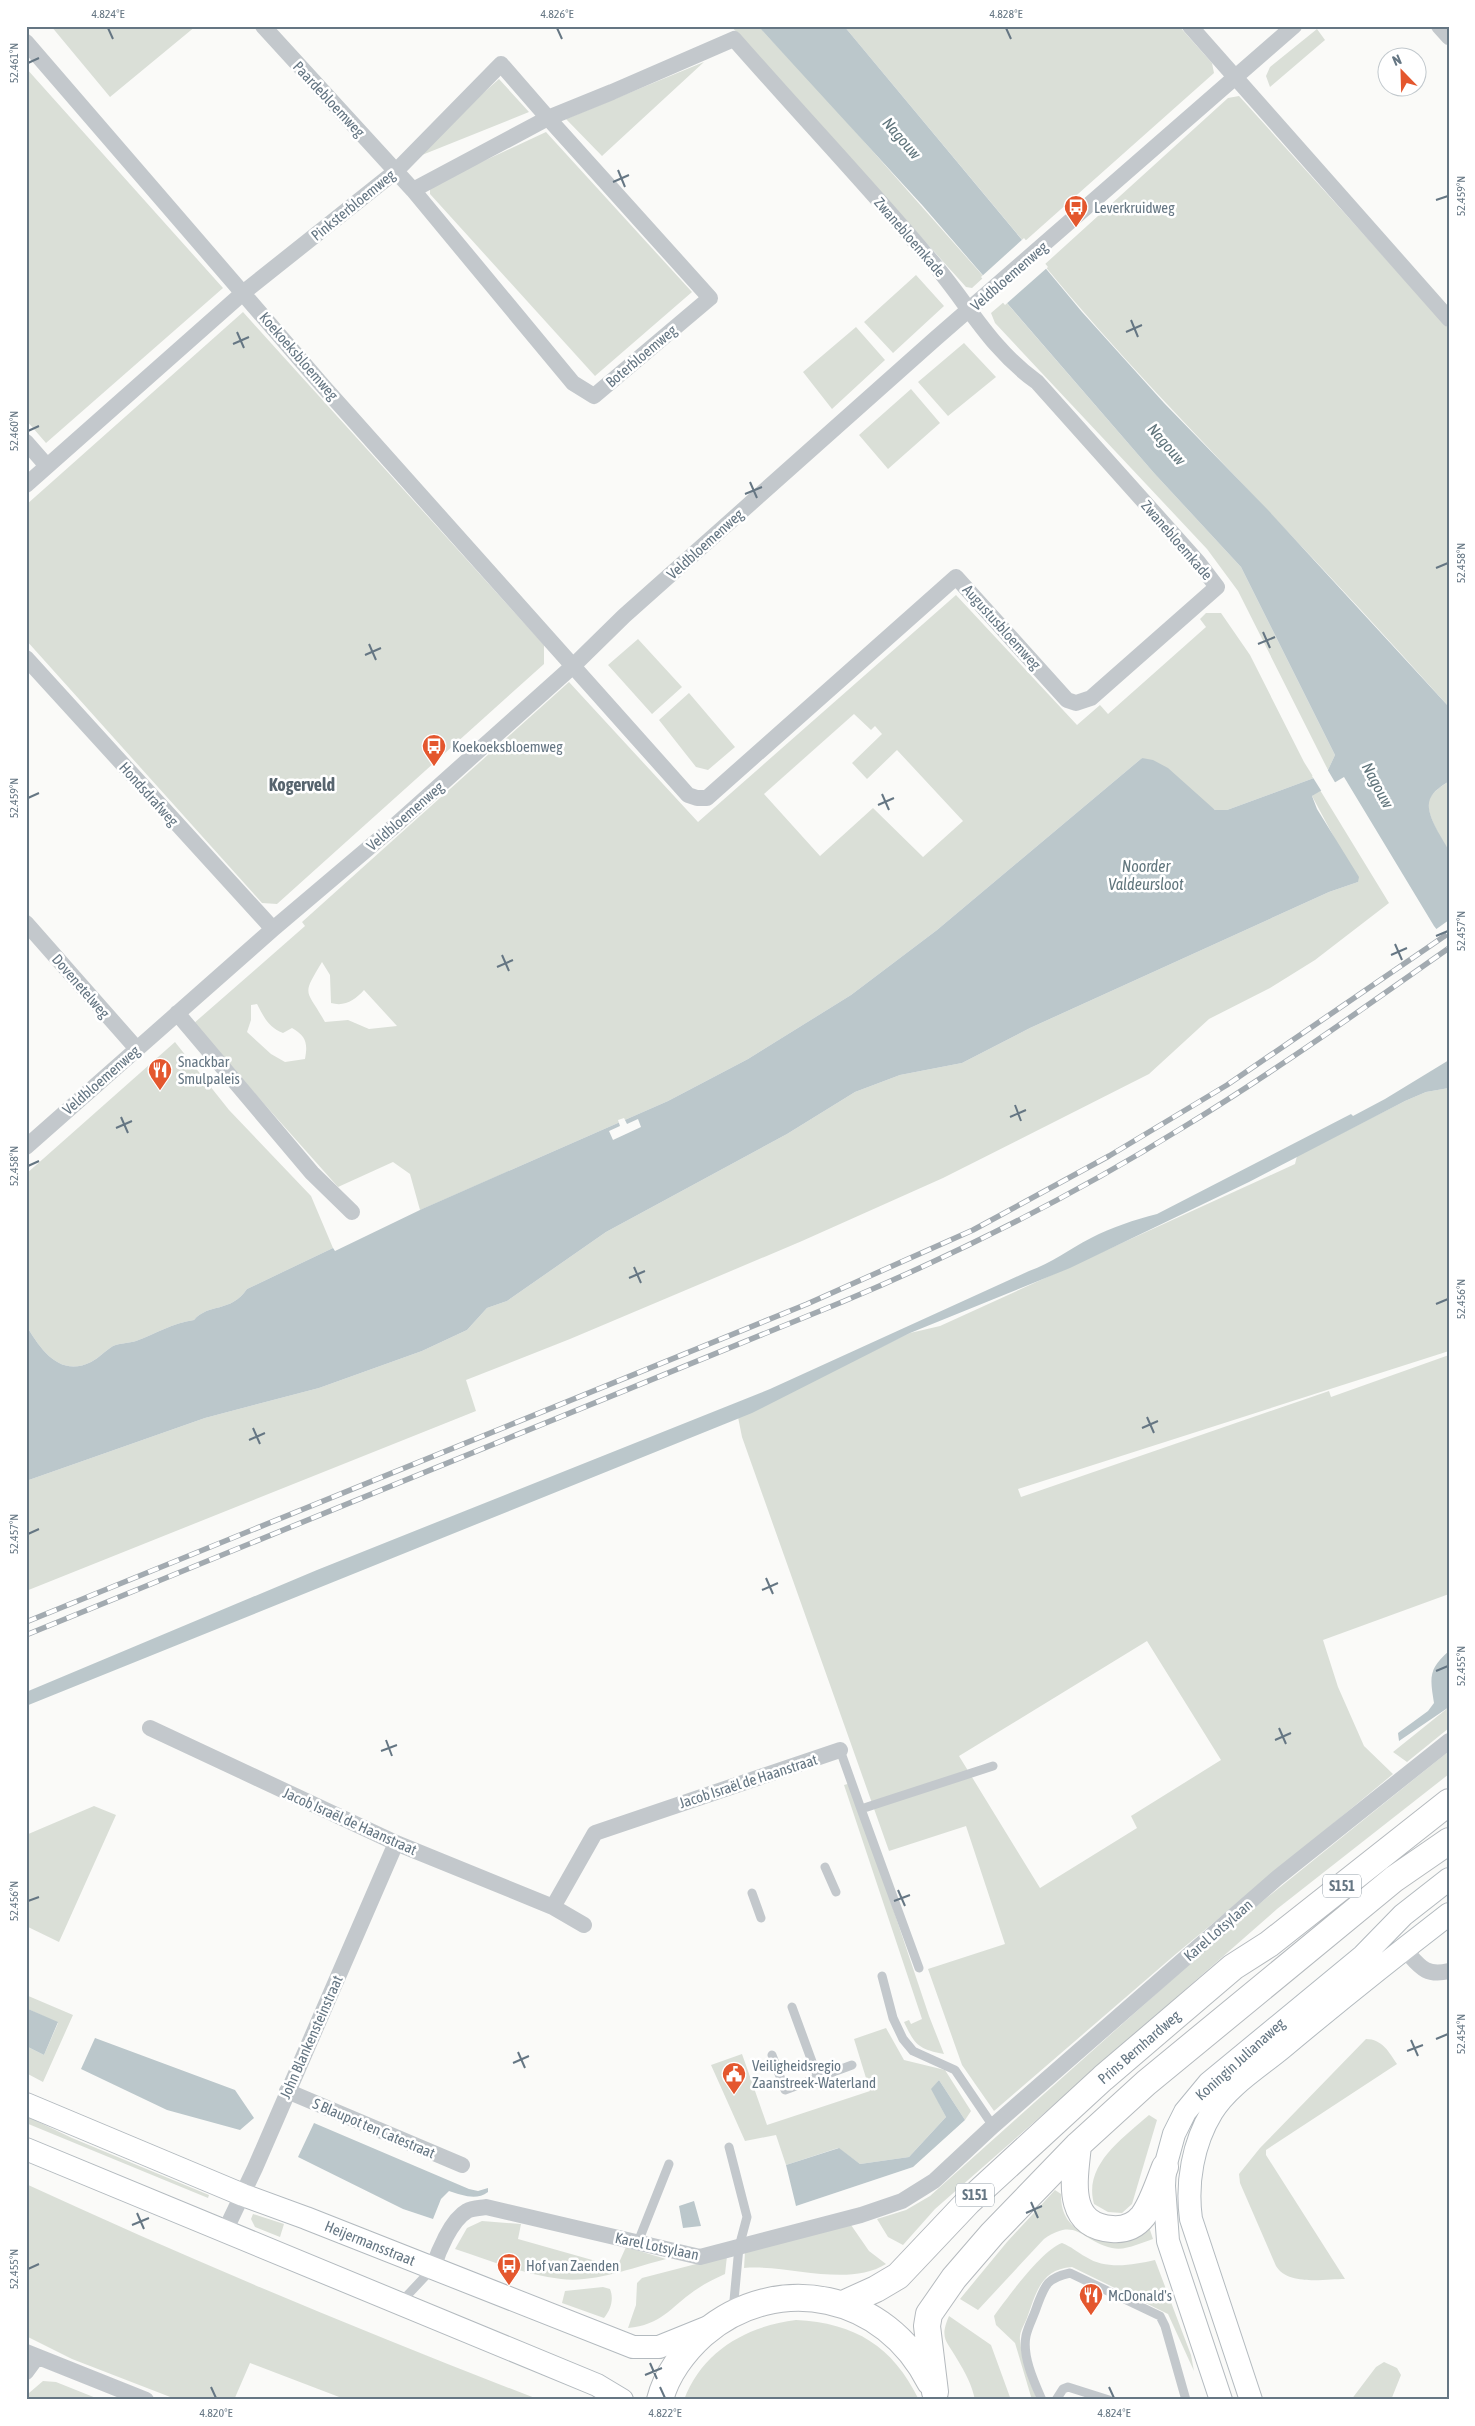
<svg xmlns="http://www.w3.org/2000/svg" width="1475" height="2426" font-family="'Asap Condensed',sans-serif">
	<style>
		.green { fill: #dadfd7; fill-rule: evenodd }
		.water { fill: #bbc7cb }
		.pier { fill: #fafaf8 }
		.lines { fill: none; stroke-linecap: round; stroke-linejoin: round }
		.secondary-casing { stroke: #b3babf; stroke-width: 24 }
		.primary-casing { stroke: #b5babe; stroke-width: 28 }
		.lane { stroke: #c3c8cc; stroke-width: 9 }
		.street { stroke: #c3c8cc; stroke-width: 16 }
		.secondary { stroke: #fff; stroke-width: 22 }
		.primary { stroke: #fff; stroke-width: 26 }
		.rail-casing { stroke: #a2aab0; stroke-width: 5.5 }
		.rail { stroke: #fff; stroke-width: 4; stroke-dasharray: 11; stroke-linecap: butt }
		.ticks { fill: none; stroke: #657683; stroke-width: 2 }
		.labels { text-anchor: middle; dominant-baseline: central; stroke-width: 5; stroke-linejoin: round; paint-order: stroke }
		.shield { fill: #fff; stroke: #939fa8; stroke-width: 1 }
		.shield-label { font-size: 14px; font-weight: bold; fill: #657683 }
		.street-label { font-size: 15px; fill: #657683; stroke: #fff }
		.poi-label { font-size: 15px; fill: #657683; stroke: #fff; text-anchor: start }
		.water-label { font-size: 16px; font-style: italic; fill: #60757c; stroke: #fff }
		.quarter-label { font-size: 18px; font-weight: bold; fill: #57646e; stroke: #fff }
		.neatline { fill: none; stroke: #657683; stroke-width: 2 }
		.ticks-label { font-size: 12px; text-anchor: middle; fill: #657683 }
	</style>
	<rect width="100%" height="100%" fill="#fafaf8"/>
	<path class="green" d="M51 26H196L110 97Z
		M731 26H758L823 95 984 277 972 288 966 287Z
		M844 26H1179L1212 63 1214 73 1024 242Z
		M1317 29 1325 40 1270 87 1266 76 1270 67Z
		M704 62 602 156 566 119Z
		M26 68 223 288 46 443 26 420Z
		M499 79 529 112 407 161Z
		M1239 96 1449 329V707C1390 641 1330 576 1269 512 1192 430 1115 352 1044 265L1228 98Z
		M546 132 692 292 595 376 430 194V186Z
		M916 275 944 306 893 353 864 322Z
		M1005 301 1154 473 1241 567 1335 755 1328 770 1238 591 1207 549 995 323 991 313Z
		M243 312 544 645V664L277 904 262 903 26 640V505Z
		M856 327 885 360 832 409 803 372Z
		M964 343 996 377 948 416 918 382Z
		M911 389 940 423 888 469 859 435Z
		M956 595 1077 725 1100 705 1108 714 1206 627 1200 619 1206 613H1221L1250 655 1304 762 1314 778 1227 810H1215L1142 758 937 930 851 995 748 1059 668 1101 420 1210 410 1174 393 1162 338 1187 193 1024 305 926 302 922 569 682 698 822ZM854 714 871 730 875 726 882 734 852 763 867 779 897 750 963 821 923 857 873 808 820 856 764 794ZM322 962 330 975 331 1003C345 1007 355 1000 364 990L397 1026 369 1029 348 1020 325 1022C306 988 301 997 322 962ZM257 1004C264 1017 268 1027 283 1033L292 1028C306 1036 308 1043 305 1059L285 1062 271 1054 247 1032 251 1020V1005Z
		M638 639 682 687 652 714 608 665Z
		M689 693 735 747 708 770 696 767 659 720Z
		M1449 781V851C1442 840 1425 813 1429 800 1432 792 1442 786 1449 781Z
		M1320 790 1389 903 1315 960 1270 988 1209 1019 1149 1074 943 1178 802 1241 570 1339 466 1380 476 1411 26 1591V1481L205 1418 319 1388 422 1351 467 1330 487 1308 507 1301 606 1232 787 1134 855 1092 900 1075 962 1063 1030 1028 1329 892 1358 882 1312 796Z
		M175 1042 229 1110 311 1196 333 1248 247 1289C231 1313 208 1303 194 1320 173 1323 155 1334 136 1341 129 1343 120 1343 113 1346 106 1350 99 1358 91 1362 60 1378 40 1349 26 1325V1174Z
		M1449 1088V1351L1018 1489 1021 1497 1329 1391 1331 1397 1449 1355V1594L1323 1640 1338 1687 1364 1746 1393 1774 1177 1953 994 2111 962 2065 928 1969 1005 1944 966 1826 889 1851 742 1437 738 1417 910 1333 940 1326 1295 1164 1297 1156 1405 1101 1426 1092ZM1147 1641 1221 1760 1131 1816 1137 1828 1040 1888 959 1756Z
		M1449 1707V1728L1407 1762 1393 1752Z
		M1449 1751V1774L1277 1909 935 2209 903 2245 888 2237 877 2219 906 2210 930 2196 1233 1925Z
		M851 1783 929 2016 944 2054C918 2049 915 2045 904 2022L909 2020 911 2024 922 2019 844 1785Z
		M94 1806 116 1815 59 1942 26 1926V1835Z
		M26 1995 73 2015 43 2082 26 2073V2046L44 2055 58 2023 26 2008Z
		M886 2028 904 2060 945 2070 971 2111 965 2120 939 2080 932 2089 946 2117 909 2157 860 2164 838 2148 786 2165 776 2135 745 2141 711 2065 742 2054 767 2125 870 2091 854 2039Z
		M1366 2039C1382 2039 1389 2052 1397 2064L1266 2150V2155L1345 2279C1325 2279 1288 2286 1276 2266L1240 2183 1239 2174 1260 2148Z
		M1149 2115 1157 2120 1132 2204 1122 2213 1108 2212 1094 2204C1083 2165 1123 2138 1149 2115Z
		M26 2116 72 2138 209 2195 208 2198 26 2123Z
		M26 2184C195 2262 366 2333 540 2400H347L250 2363 234 2400H178L72 2359 26 2336Z
		M1055 2190 1061 2194C1061 2202 1062 2210 1066 2217 1073 2231 1102 2244 1117 2242 1127 2241 1140 2232 1149 2227L1153 2239C1140 2243 1126 2251 1112 2248 1081 2241 1077 2216 1044 2239L978 2310 960 2299 1007 2242Z
		M253 2214 284 2224 280 2237 255 2227 251 2219Z
		M482 2221 521 2224 518 2239 617 2267 626 2247 666 2259C634 2267 595 2283 561 2279 525 2275 489 2260 455 2249L467 2228Z
		M851 2225 869 2251 886 2264C847 2288 788 2264 744 2268L745 2252Z
		M1062 2243C1072 2247 1077 2252 1086 2257 1106 2270 1133 2265 1155 2260L1191 2355 1194 2371 1168 2314 1072 2267C1041 2269 1036 2293 1027 2318 1024 2325 1019 2333 1020 2340 1022 2361 1030 2380 1037 2400H1032L1015 2343 996 2325 994 2316C1008 2297 1041 2251 1062 2243Z
		M727 2256 725 2274C714 2279 704 2284 694 2291 670 2308 661 2325 628 2328L636 2305 637 2283 642 2278Z
		M603 2287 610 2289C614 2299 611 2309 604 2318L562 2303 565 2291Z
		M949 2316 991 2345 1011 2400H975C972 2385 965 2372 957 2359 947 2341 939 2339 949 2316Z
		M796 2320C855 2323 893 2346 919 2400H684C702 2351 747 2326 796 2320Z
		M1384 2362 1397 2368 1401 2375 1391 2400H1351L1376 2367Z
		M43 2381 56 2382 101 2400H26L29 2393Z"/>
	<path class="water" d="M758 26H844L1082 312 1164 403 1268 510 1449 707V781C1442 786 1433 791 1430 799 1424 813 1442 837 1448 849 1452 859 1449 929 1449 945L1434 926 1344 777 1312 796 1317 809 1359 877 1358 882 1329 892 1030 1028 962 1063 900 1075 855 1092 787 1134 606 1232 507 1301 487 1308 467 1330 422 1351 319 1388 205 1418 26 1481V1325C40 1349 60 1378 91 1362 99 1358 106 1350 113 1346 120 1343 129 1343 136 1341 155 1334 173 1323 194 1320 208 1303 231 1313 247 1289L333 1248 335 1251 422 1209 668 1101 748 1059 851 995 937 930 1142 758 1153 760 1168 768 1215 810H1227L1314 778 1328 770 1335 755 1241 567 1154 473 923 206Z
		M1449 1060V1088L1426 1092 1405 1101 1249 1182 1070 1268 910 1333 752 1413 26 1706V1692L317 1570 770 1389 1029 1271C1052 1263 1069 1249 1091 1238 1112 1227 1134 1220 1157 1214L1351 1114 1353 1116 1385 1099Z
		M1449 1651V1707L1399 1741 1398 1733 1428 1711 1434 1703C1430 1678 1428 1669 1449 1651Z
		M26 2008 58 2022 44 2055 26 2046Z
		M95 2038 235 2090 254 2118 240 2130 167 2110 81 2069Z
		M939 2080 965 2120 913 2167 796 2206 786 2165 839 2148 860 2164 909 2157 946 2117 931 2089Z
		M314 2123 469 2189 478 2191 488 2188V2192C476 2201 462 2195 449 2191L441 2199 433 2219 403 2209 298 2157Z
		M694 2201 701 2226 683 2228 679 2206Z"/>
	<path class="pier" d="M1024 238 1048 267 1005 305 981 277Z
		M1326 767 1336 784 1322 792 1312 776Z
		M1449 920V948L1435 930Z
		M624 1118 627 1124 638 1119 641 1127 613 1140 609 1131 620 1126 618 1120Z"/>
	<g class="lines">
		<g class="secondary-casing">
			<path id="secondary" d="M26 2104 243 2195 306 2218 633 2347H659L706 2328
				M26 2149 597 2385 622 2400
				M1221 2400 1168 2241 1164 2186 1165 2167 1174 2134 1185 2112 1209 2083 1363 1956 1403 1915 1449 1879
				M1251 2400 1191 2219C1186 2183 1193 2143 1212 2112 1228 2086 1259 2067 1282 2048 1337 2002 1392 1958 1449 1914"/>
		</g>
		<g class="primary-casing">
			<path id="primary" d="M1078 2145C1075 2178 1064 2225 1112 2229 1124 2230 1135 2226 1143 2216 1152 2204 1159 2182 1165 2167
				M843 2304 876 2289 898 2276 968 2202 1103 2078 1233 1967 1269 1944 1449 1802
				M935 2392 927 2326 929 2314 954 2278 992 2234 1078 2145 1146 2083 1394 1879 1449 1841
				M660 2400C666 2375 684 2351 703 2334 778 2270 886 2294 930 2382"/>
		</g>
		<path class="lane" d="M840 1750 861 1809 993 1766
			M861 1809 919 1968
			M825 1867 836 1892
			M752 1893 761 1918
			M882 1976 893 2018 903 2039 913 2051 955 2070 993 2126
			M792 2007 818 2078
			M772 2055 785 2090 852 2065
			M729 2147 747 2217 739 2247 733 2311
			M638 2242 669 2164
			M401 2302 433 2268
			M1042 2400C1034 2382 1022 2356 1026 2336 1028 2326 1034 2316 1037 2306 1045 2285 1047 2278 1070 2273L1160 2316 1165 2326 1186 2400
			M1056 2400 1063 2389 1068 2387 1109 2400"/>
		<path class="street" d="M1190 26 1449 319
			M1439 26 1449 37
			M26 42 323 386 688 795 697 798H707L956 577 1067 700 1076 703 1091 698 1217 587 1198 562 1037 382C989 348 966 300 928 257 865 183 798 112 734 39L612 92 548 118 710 298 594 396 573 383 413 190 263 26
			M26 442 47 466
			M26 485 244 292 396 171 501 64 548 118 413 190
			M26 658 273 929
			M26 923 137 1049
			M177 1013 312 1173 352 1212
			M26 1147 273 929 391 829 573 666 624 616 935 339 1294 26
			M150 1728 396 1843 553 1907 584 1925
			M553 1907 595 1833 840 1750
			M1404 1949C1419 1965 1424 1977 1449 1971
			M287 2091 462 2165
			M225 2231 255 2168 396 1843
			M433 2268C438 2252 451 2220 467 2211 472 2208 481 2208 486 2207L700 2257 861 2215 902 2201 934 2181 993 2126 1277 1878 1449 1741
			M26 2352 146 2400
			M26 2372 37 2357"/>
		<use href="#secondary" class="secondary"/>
		<use href="#primary" class="primary"/>
		<g class="rail-casing">
			<path id="rail" d="M26 1622 807 1304 973 1230 1109 1156 1227 1085 1449 933
				M26 1635 842 1302C959 1253 1074 1195 1182 1128 1274 1072 1361 1010 1449 948"/>
		</g>
		<use href="#rail" class="rail"/>
	</g>
	<path class="ticks" d="M108 28 113 39M557 28 562 39M1006 28 1011 39M28 63 39 58M618 170 625 187M613 182 629 175M1436 200 1448 196M1131 320 1138 337M237 332 244 348M1126 332 1142 325M233 344 249 337M28 431 39 426M750 482 757 498M745 494 762 487M1436 568 1448 563M1263 632 1270 648M369 644 376 660M1258 644 1275 637M365 655 381 648M882 794 889 810M28 798 39 793M878 805 894 798M1436 936 1448 931M1395 944 1402 960M502 955 509 971M1391 955 1407 948M497 967 513 960M1015 1105 1021 1121M121 1117 128 1133M1010 1117 1026 1110M116 1128 132 1121M28 1166 39 1161M634 1267 641 1283M629 1278 645 1271M1436 1304 1448 1299M1147 1417 1154 1433M253 1428 260 1444M1142 1428 1158 1421M249 1440 265 1433M28 1534 39 1529M766 1578 773 1594M762 1590 778 1583M1436 1671 1448 1666M1279 1728 1286 1744M386 1740 392 1756M1275 1740 1291 1733M381 1751 397 1745M898 1890 905 1906M28 1901 39 1897M894 1901 910 1895M1436 2039 1448 2034M1411 2040 1418 2056M1407 2051 1423 2045M518 2052 525 2068M513 2063 529 2056M1031 2202 1038 2218M137 2213 144 2229M1026 2213 1042 2206M132 2225 149 2218M28 2269 39 2264M650 2363 657 2379M645 2375 662 2368M211 2387 216 2398M660 2387 665 2398M1109 2387 1114 2398"/>
	<defs>
		<g id="bus-pin" transform="scale(1.25)"><path d="M0 17L-7.5 6A9.5 9.5 0 1 1 7.5 6Z" fill="#e4572e" stroke="#fff"/><path d="M-5-6H5V4H4V6H2V4H-2V6H-4V4H-5ZM-3.5-4V0h7V-4ZM-3.5 1.2v1.5H-2V1.2ZM2 1.2v1.5H3.5V1.2Z" fill="#fff"/></g>
		<g id="restaurant-pin" transform="scale(1.25)"><path d="M0 17L-7.5 6A9.5 9.5 0 1 1 7.5 6Z" fill="#e4572e" stroke="#fff"/><path d="M-5-6h1v4h1v-4h1v4h1v-4h1v5L-1.5 .5V6h-2V.5L-5-1ZM5-6V6H3V1.5H1.5Q1.5-4 5-6Z" fill="#fff"/></g>
		<g id="civic-pin" transform="scale(1.25)"><path d="M0 17L-7.5 6A9.5 9.5 0 1 1 7.5 6Z" fill="#e4572e" stroke="#fff"/><path d="M-.6-6.5H3V-4.5H.6V-3L4-1V1h2V6H-6V1h2V-1L-.6-3ZM-1.2 2.5V6h2.4V2.5Z" fill="#fff"/></g>
	</defs>
	<g fill-rule="evenodd">
		<use href="#bus-pin" x="1076" y="207"/>
		<use href="#bus-pin" x="434" y="746"/>
		<use href="#restaurant-pin" x="160" y="1070"/>
		<use href="#civic-pin" x="734" y="2074"/>
		<use href="#bus-pin" x="509" y="2265"/>
		<use href="#restaurant-pin" x="1091" y="2295"/>
	</g>
	<g class="labels">
		<g class="shield">
			<rect x="1323" y="1874.5" width="38" height="23" rx="4"/>
			<rect x="956" y="2183.5" width="38" height="23" rx="4"/>
		</g>
		<g class="shield-label">
			<text x="1342" y="1886">S151</text>
			<text x="975" y="2195">S151</text>
		</g>
		<g class="street-label">
			<text transform="translate(329 99) rotate(47)">Paardebloemweg</text>
			<text transform="translate(353 205) rotate(-39)">Pinksterbloemweg</text>
			<text transform="translate(910 237) rotate(49)">Zwanebloemkade</text>
			<text transform="translate(1009 276) rotate(-41)">Veldbloemenweg</text>
			<text transform="translate(299 356) rotate(49)">Koekoeksbloemweg</text>
			<text transform="translate(641 356) rotate(-40)">Boterbloemweg</text>
			<text transform="translate(1177 540) rotate(49)">Zwanebloemkade</text>
			<text transform="translate(705 544) rotate(-42)">Veldbloemenweg</text>
			<text transform="translate(1002 627) rotate(48)">Augustusbloemweg</text>
			<text transform="translate(149 794) rotate(48)">Hondsdrafweg</text>
			<text transform="translate(405 816) rotate(-41)">Veldbloemenweg</text>
			<text transform="translate(81 986) rotate(49)">Dovenetelweg</text>
			<text transform="translate(101 1080) rotate(-41)">Veldbloemenweg</text>
			<text transform="translate(748 1781) rotate(-18)">Jacob Israël de Haanstraat</text>
			<text transform="translate(350 1821) rotate(24)">Jacob Israël de Haanstraat</text>
			<text transform="translate(1218 1930) rotate(-41)">Karel Lotsylaan</text>
			<text transform="translate(311 2037) rotate(-66)">John Blankensteinstraat</text>
			<text transform="translate(1139 2047) rotate(-41)">Prins Bernhardweg</text>
			<text transform="translate(1240 2059) rotate(-42)">Koningin Julianaweg</text>
			<text transform="translate(374 2128) rotate(23)">S Blaupot ten Catestraat</text>
			<text transform="translate(370 2243) rotate(22)">Heijermansstraat</text>
			<text transform="translate(657 2246) rotate(12)">Karel Lotsylaan</text>
		</g>
		<g class="poi-label">
			<text x="1094" y="207">Leverkruidweg</text>
			<text x="452" y="746">Koekoeksbloemweg</text>
			<text x="178" y="1061">Snackbar<tspan x="178" dy="17">Smulpaleis</tspan></text>
			<text x="752" y="2065">Veiligheidsregio<tspan x="752" dy="17">Zaanstreek-Waterland</tspan></text>
			<text x="526" y="2265">Hof van Zaenden</text>
			<text x="1108" y="2295">McDonald's</text>
		</g>
		<g class="water-label">
			<text transform="translate(902 138) rotate(49)">Nagouw</text>
			<text transform="translate(1167 444) rotate(49)">Nagouw</text>
			<text transform="translate(1378 785) rotate(62)">Nagouw</text>
			<text x="1146" y="866">Noorder<tspan x="1146" dy="18">Valdeursloot</tspan></text>
		</g>
		<g class="quarter-label">
			<text x="302" y="784">Kogerveld</text>
		</g>
	</g>
	<rect width="1475" height="2426" fill="none" stroke="#ffffff" stroke-width="55"/>
	<g transform="translate(1402 72) rotate(337)"><circle r="24" fill="#ffffff" stroke="#c1c8cd"/>
	<path d="M0-4L9 19L0 12L-9 19Z" fill="#e4572e"/>
	<text y="-8" font-size="14" font-weight="bold" text-anchor="middle" fill="#657683">N</text>
	</g>
	<rect x="28" y="28" width="1420" height="2370" class="neatline"/>
	<g class="ticks-label">
		<text x="108" y="18">4.824°E</text>
		<text x="557" y="18">4.826°E</text>
		<text x="1006" y="18">4.828°E</text>
		<text transform="translate(14 63) rotate(-90)" y="4">52.461°N</text>
		<text transform="translate(1461 196) rotate(-90)" y="4">52.459°N</text>
		<text transform="translate(14 431) rotate(-90)" y="4">52.460°N</text>
		<text transform="translate(1461 563) rotate(-90)" y="4">52.458°N</text>
		<text transform="translate(14 798) rotate(-90)" y="4">52.459°N</text>
		<text transform="translate(1461 931) rotate(-90)" y="4">52.457°N</text>
		<text transform="translate(14 1166) rotate(-90)" y="4">52.458°N</text>
		<text transform="translate(1461 1299) rotate(-90)" y="4">52.456°N</text>
		<text transform="translate(14 1534) rotate(-90)" y="4">52.457°N</text>
		<text transform="translate(1461 1666) rotate(-90)" y="4">52.455°N</text>
		<text transform="translate(14 1901) rotate(-90)" y="4">52.456°N</text>
		<text transform="translate(1461 2034) rotate(-90)" y="4">52.454°N</text>
		<text transform="translate(14 2269) rotate(-90)" y="4">52.455°N</text>
		<text x="216" y="2417">4.820°E</text>
		<text x="665" y="2417">4.822°E</text>
		<text x="1114" y="2417">4.824°E</text>
	</g>
</svg>
